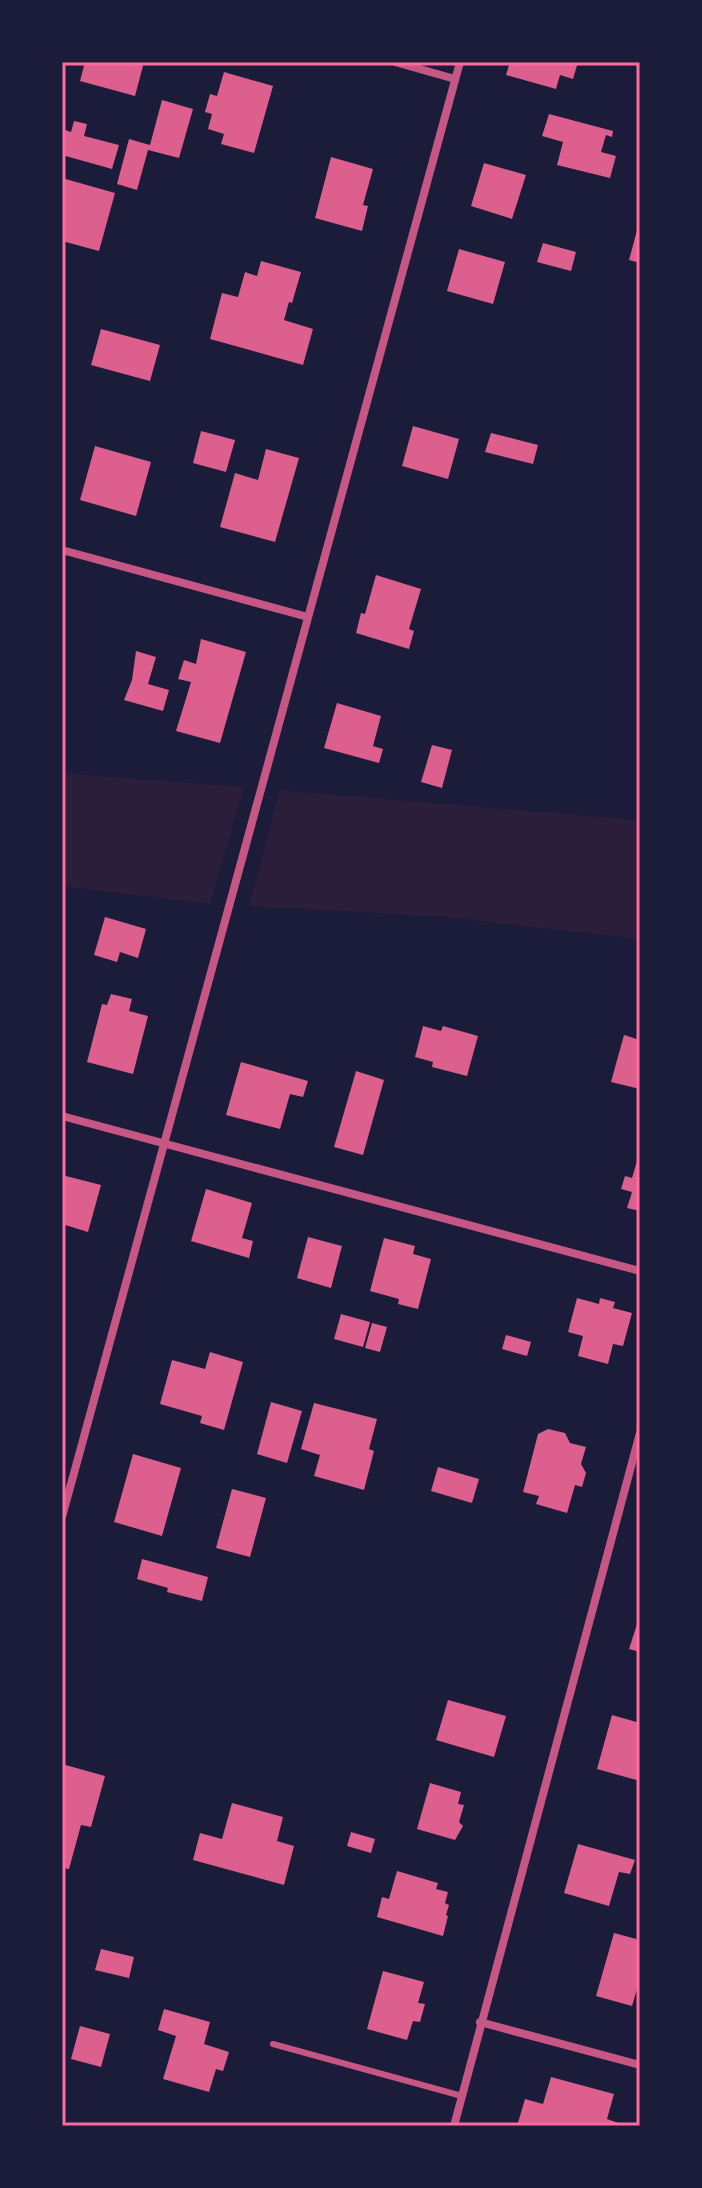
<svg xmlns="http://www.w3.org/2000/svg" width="702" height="2188" font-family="'Exo 2',sans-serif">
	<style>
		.green { fill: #2a1e3b }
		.building { fill: #dd5f8e }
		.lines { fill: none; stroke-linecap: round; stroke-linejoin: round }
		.service { stroke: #c65784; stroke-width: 6 }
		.minor { stroke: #c65784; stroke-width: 8 }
		.neatline { fill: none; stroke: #ff6b9d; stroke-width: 3 }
	</style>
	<rect width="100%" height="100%" fill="#1b1b3a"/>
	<path class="green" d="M62 773 244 787 210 904 62 886Z
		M280 790 640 820V939L444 917 249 906Z"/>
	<path class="building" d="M85 62H144L135 96 80 81Z
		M510 62H578L573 79 560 75 556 89 506 75Z
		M224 72 273 86 254 153 221 144 224 134 208 129 212 114 205 112 210 94 217 96Z
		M162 100 193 109 179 158 148 150 137 190 117 184 129 139 150 145Z
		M549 114 613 131 612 137 606 135 601 152 616 156 610 178 557 165 563 142 542 136Z
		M74 121 87 124 84 136 119 145 112 169 62 155V129L71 132Z
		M331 157 373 169 363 205 368 206 362 231 315 218Z
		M484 163 526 175 512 219 471 206Z
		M62 178 115 193 99 251 62 241Z
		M639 223H640V263L629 260Z
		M543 243 576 252 571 271 537 262Z
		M459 249 505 262 493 304 447 291Z
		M261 261 301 272 292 303 289 302 284 320 313 329 303 365 210 339 222 293 238 297 245 272 257 276Z
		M101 329 160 345 150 381 91 365Z
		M413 426 459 439 448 479 402 466Z
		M201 431 235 440 226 472 193 463Z
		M491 433 538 445 533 464 485 452Z
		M95 446 151 462 136 516 80 500Z
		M266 449 299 458 275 542 220 527 235 473 258 480Z
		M376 575 421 589 409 629 414 631 409 649 356 633 361 613 365 614Z
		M201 639 246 652 220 743 176 731 191 682 178 679 184 660 196 664Z
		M136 651 156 657 148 684 169 690 163 711 124 700 132 680Z
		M337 703 381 716 373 746 383 749 379 763 324 748Z
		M432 745 452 750 442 788 421 782Z
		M105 917 146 929 138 958 120 952 117 962 94 955Z
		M111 994 132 999 129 1011 148 1016 133 1074 87 1062 102 1004 107 1005Z
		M423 1026 441 1031 443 1026 478 1036 467 1076 432 1067 433 1062 415 1057Z
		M624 1035 640 1040V1089L611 1082Z
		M241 1062 308 1081 303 1097 290 1094 280 1129 226 1115Z
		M356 1071 384 1080 363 1155 334 1147Z
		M640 1151V1211L627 1208 632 1192 621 1189 625 1176 632 1178Z
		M62 1175 101 1185 88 1232 62 1224Z
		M206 1189 252 1203 242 1238 253 1241 249 1258 191 1241Z
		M308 1237 342 1246 331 1288 297 1278Z
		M384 1238 415 1246 413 1254 431 1259 418 1309 398 1304 399 1299 370 1291Z
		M577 1298 599 1304 600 1298 615 1302 613 1308 632 1313 623 1346 613 1344 608 1364 578 1356 583 1336 568 1332Z
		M341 1314 370 1322 363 1347 334 1339Z
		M372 1323 387 1327 380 1352 365 1348Z
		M506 1335 531 1342 527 1356 502 1349Z
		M210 1352 243 1362 224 1430 200 1423 202 1416 160 1404 172 1360 205 1369Z
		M271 1402 302 1411 287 1463 257 1454Z
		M314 1403 377 1419 369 1449 374 1451 364 1490 314 1476 320 1455 301 1449Z
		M548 1429 565 1433 570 1443 586 1447 581 1464 586 1473 582 1487 575 1485 567 1513 536 1504 539 1496 523 1492 538 1434Z
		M133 1454 181 1468 162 1536 114 1522Z
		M438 1467 479 1479 472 1503 431 1491Z
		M232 1489 266 1498 250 1557 216 1548Z
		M142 1559 208 1577 202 1601 167 1592 168 1588 137 1579Z
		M640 1615V1652L629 1649Z
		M448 1700 506 1716 494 1757 436 1740Z
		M612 1715 640 1723V1781L597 1769Z
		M62 1764 105 1776 91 1827 81 1825 69 1869 62 1868Z
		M430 1783 461 1792 458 1804 464 1805 459 1822 463 1826 455 1840 417 1829Z
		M232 1803 283 1817 277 1841 294 1846 284 1885 193 1860 200 1833 222 1839Z
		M351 1832 375 1839 371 1853 347 1846Z
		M578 1844 635 1860 630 1874 619 1872 609 1906 564 1893Z
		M397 1871 438 1883 436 1889 448 1892 445 1903 449 1905 446 1915 448 1916 443 1936 377 1917 382 1897 389 1899Z
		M614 1933 640 1940V1979L632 2006 596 1996Z
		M101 1949 134 1957 129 1978 95 1970Z
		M383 1971 424 1982 418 2003 425 2004 420 2022 413 2021 407 2040 367 2029Z
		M164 2009 210 2022 204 2044 229 2052 223 2071 216 2069 209 2092 163 2079 176 2036 158 2030Z
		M80 2026 110 2034 101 2067 71 2059Z
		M551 2077 614 2094 607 2119 627 2126H517L525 2099 543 2104Z"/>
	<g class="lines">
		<path class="service" d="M273 2044 462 2096"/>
		<path class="minor" d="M395 62 455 79
			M62 550 308 617
			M62 1116 640 1271
			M62 1517 460 62
			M480 2022 640 2065
			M454 2126 640 1433"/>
	</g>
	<rect width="702" height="2188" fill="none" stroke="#1b1b3a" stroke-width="128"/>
	<rect x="64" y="64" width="574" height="2060" class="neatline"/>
</svg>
